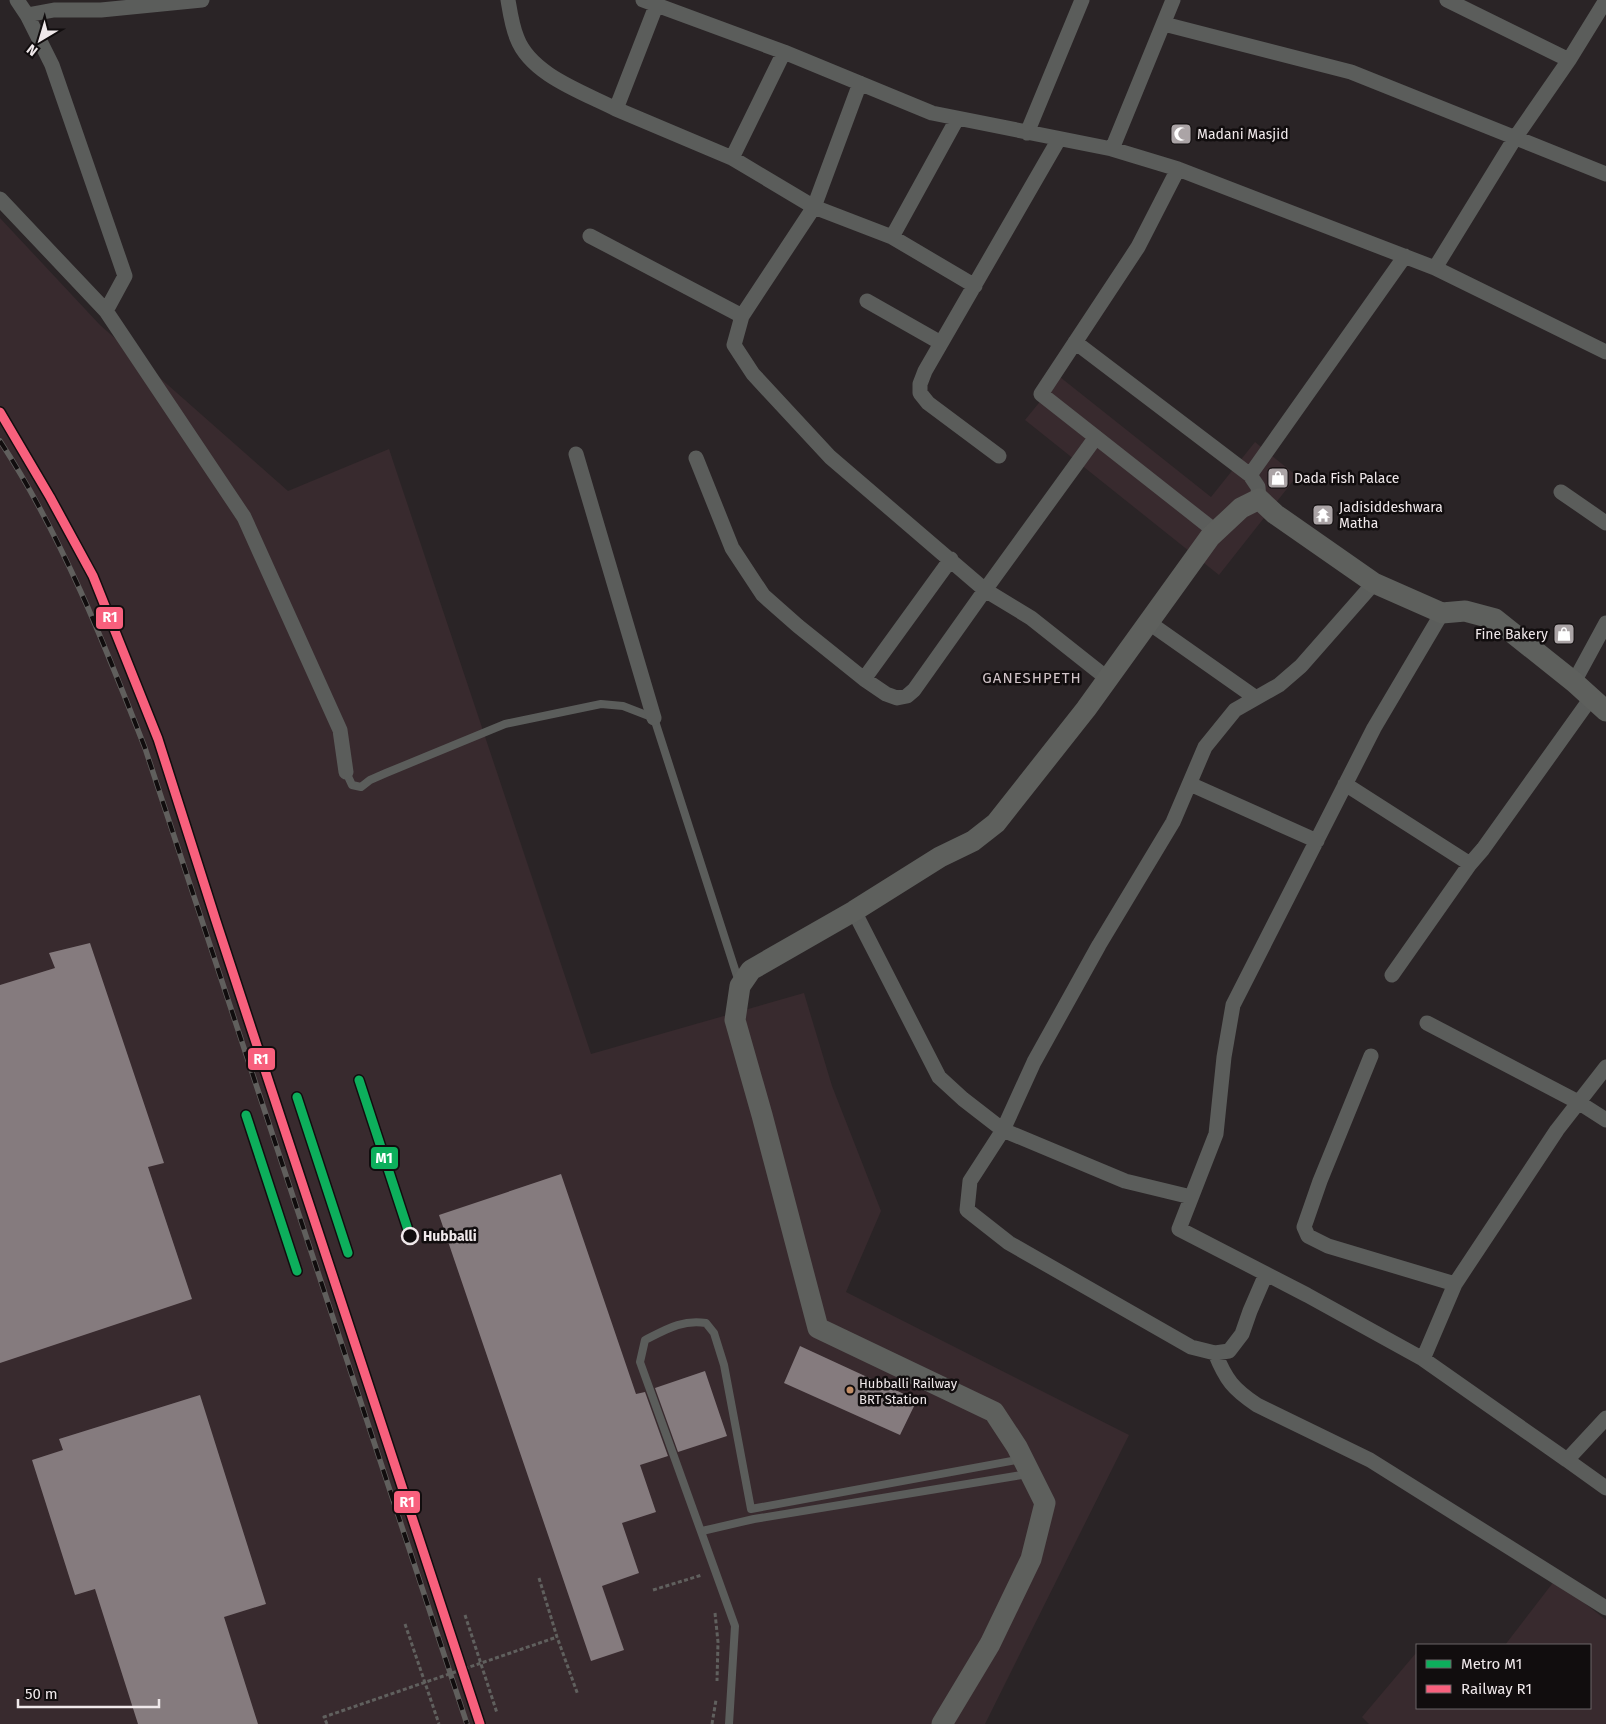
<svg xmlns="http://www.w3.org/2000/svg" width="1606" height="1724" font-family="'Fira Sans',sans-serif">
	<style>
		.built { fill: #382a2e }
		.building { fill: #857b7e }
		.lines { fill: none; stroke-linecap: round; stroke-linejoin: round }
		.path { stroke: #60605e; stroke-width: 3; stroke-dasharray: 4 2.5; stroke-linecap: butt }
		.lane { stroke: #5b5d5b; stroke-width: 8 }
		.street { stroke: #5b5d5b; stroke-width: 15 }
		.secondary { stroke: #5e605d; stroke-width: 21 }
		.rail-casing { stroke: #605f5d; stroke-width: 5.5 }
		.rail { stroke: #110d0e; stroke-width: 4; stroke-dasharray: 11; stroke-linecap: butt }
		.path-bridge { stroke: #60605e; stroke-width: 3; stroke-dasharray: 4 2.5; stroke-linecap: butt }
		.rail-1-casing { stroke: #110d0e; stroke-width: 12 }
		.rail-1 { stroke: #f8607d; stroke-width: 9 }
		.metro-1-casing { stroke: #110d0e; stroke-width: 12 }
		.metro-1 { stroke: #0daf5c; stroke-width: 9 }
		.stop-dot { fill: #110d0e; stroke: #f0e9eb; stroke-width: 2.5 }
		.bus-dot { fill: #c18c65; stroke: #110d0e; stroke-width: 2 }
		.labels { text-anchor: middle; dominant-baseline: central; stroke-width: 5; stroke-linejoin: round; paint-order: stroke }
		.bus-label { font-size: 13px; fill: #f0e9eb; stroke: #110d0e; text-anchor: start }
		.poi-label { font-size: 14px; fill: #f0e9eb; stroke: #110d0e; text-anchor: start }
		.stop-label { font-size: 14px; font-weight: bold; fill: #f0e9eb; stroke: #110d0e; text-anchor: start }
		.neighbourhood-label { font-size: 15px; letter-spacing: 1px; fill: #d1c4c8; stroke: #110d0e }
		.line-badge { stroke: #110d0e; stroke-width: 2 }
		.badge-label { font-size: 14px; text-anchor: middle; font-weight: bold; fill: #fff }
	</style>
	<rect width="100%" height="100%" fill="#2a2426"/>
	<path class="built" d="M0 218 100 325 288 491 389 449 591 1054 804 993 832 1086 881 1211 846 1292 1129 1435 985 1724H0Z
		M1060 377 1211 497 1255 442 1297 476 1219 575 1025 420Z
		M1555 1580 1606 1620V1724H1369L1362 1717 1416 1653 1417 1654V1708H1590V1645H1505Z"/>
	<path class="building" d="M90 943 164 1163 148 1167 192 1299 0 1363V985L55 968 49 953Z
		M561 1174 636 1394 645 1392 668 1456 640 1465 656 1512 622 1523 639 1573 602 1586 624 1650 591 1661 439 1215Z
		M800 1346 917 1400 900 1435 784 1383Z
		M705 1371 727 1436 678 1452 655 1388Z
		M200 1395 266 1604 224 1617 258 1724H138L95 1589 75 1595 32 1460 63 1450 59 1439Z"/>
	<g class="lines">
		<path class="path" d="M539 1578 557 1637 578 1695
			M653 1590 702 1575
			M715 1613 718 1642 717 1681
			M465 1615 497 1713
			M405 1624 439 1724
			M712 1724 716 1700"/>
		<path class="lane" d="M346 772 352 785 361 787 370 780 386 773 505 724 601 704 623 706 654 718 739 982
			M702 1531 754 1519 1028 1474
			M729 1724 735 1626 640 1362 645 1340C665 1330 682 1319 706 1323L714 1333 724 1365 751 1509 1022 1459"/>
		<path class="street" d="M17 0 27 15 52 65 125 276 106 311
			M508 0C510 12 512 26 517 38 531 75 583 92 616 109
			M643 0 784 52 932 113 1112 149 1178 169 1435 268 1606 352
			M1447 0 1569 60
			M656 6 616 109 732 158 814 207 892 237 975 286
			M27 15 54 10H101L202 0
			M1164 24 1351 72 1606 174
			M860 83 814 207 742 316 734 345 753 374 830 457 985 590 1031 618 1108 679
			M1027 133 1082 0
			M1112 149 1173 0
			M732 158 784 52
			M1178 169 1138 247 1041 394 1215 531
			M0 199 106 311 244 517 340 730 346 772
			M590 236 742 316
			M892 237 957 119
			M1435 268 1515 138 1569 60 1606 0
			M867 301 941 343
			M1075 342 1250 475 1258 487 1259 499
			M576 454 654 718
			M999 456 928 403 920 393V384L925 371 1059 139
			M696 458 732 548 763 595 798 626 864 679 886 694 897 698 907 696 914 690 985 590 1096 437
			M1250 475 1405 256
			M1561 492 1606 523
			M1442 613 1374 728 1233 1005 1224 1057 1216 1134 1179 1229 1307 1295 1423 1359 1567 1460 1606 1418
			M1148 622 1256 698
			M864 679 951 559
			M1574 682 1606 623
			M1190 784 1317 841
			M1345 784 1470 864
			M854 911 939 1077 963 1099 1003 1130 1125 1181 1191 1197
			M1392 975 1470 864 1483 849 1591 698
			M1427 1023 1578 1102 1606 1120
			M1371 1056 1320 1181 1304 1227 1308 1236 1328 1246 1455 1284
			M1266 1274 1250 1311 1242 1334 1229 1351 1215 1353 1191 1347 1009 1243 967 1210 970 1181 1003 1130 1034 1062 1099 945 1173 822 1205 747 1235 710 1279 685 1301 666 1374 583
			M1215 1353C1226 1380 1233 1389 1257 1405L1370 1460 1606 1608
			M1423 1359 1455 1284 1557 1130 1606 1067
			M1567 1460 1606 1488"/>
		<path class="secondary" d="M942 1724 990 1644 1031 1559 1045 1503 1017 1447 994 1412 818 1328 762 1115 735 1020 740 986 751 970 854 911 940 857 973 841 996 823 1086 709 1210 537 1241 508 1259 499 1275 514 1374 583 1442 613 1465 611 1495 619 1574 682 1606 711"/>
		<g class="rail-casing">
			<path id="rail" d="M0 441C62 536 104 643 145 748L467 1724"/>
		</g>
		<use href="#rail" class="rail"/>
		<path class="path-bridge" d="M327 1724 324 1717 557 1637"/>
		<g class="rail-1-casing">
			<path id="rail-1" d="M0 412 50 497 93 576 158 739 216 921 480 1724"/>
		</g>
		<use href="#rail-1" class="rail-1"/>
		<g class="metro-1-casing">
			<path id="metro-1" d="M359 1080 410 1236
				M297 1097 348 1253
				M246 1115 297 1271"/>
		</g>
		<use href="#metro-1" class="metro-1"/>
	</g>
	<defs>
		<g id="mosque-square" transform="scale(1.125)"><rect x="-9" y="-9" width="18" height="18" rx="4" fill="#aba4a6" stroke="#110d0e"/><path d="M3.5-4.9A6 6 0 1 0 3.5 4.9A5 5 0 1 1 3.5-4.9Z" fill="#fff"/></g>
		<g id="shop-square" transform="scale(1.125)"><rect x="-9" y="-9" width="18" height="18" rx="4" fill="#aba4a6" stroke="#110d0e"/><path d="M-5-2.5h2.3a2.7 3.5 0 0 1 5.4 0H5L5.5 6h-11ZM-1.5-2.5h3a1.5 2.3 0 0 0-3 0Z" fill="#fff"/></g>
		<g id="temple-square" transform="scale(1.125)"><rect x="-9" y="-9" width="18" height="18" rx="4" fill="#aba4a6" stroke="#110d0e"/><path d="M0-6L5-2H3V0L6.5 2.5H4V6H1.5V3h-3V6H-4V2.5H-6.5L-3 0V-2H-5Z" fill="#fff"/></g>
	</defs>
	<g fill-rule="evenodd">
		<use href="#mosque-square" x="1181" y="134"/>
		<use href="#shop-square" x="1278" y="478"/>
		<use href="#temple-square" x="1323" y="515"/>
		<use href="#shop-square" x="1564" y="634"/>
	</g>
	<circle class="stop-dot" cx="410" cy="1236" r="8"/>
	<circle class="bus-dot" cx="850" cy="1390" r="4.5"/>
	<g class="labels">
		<g class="bus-label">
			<text x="859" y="1383">Hubballi Railway<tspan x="859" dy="16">BRT Station</tspan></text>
		</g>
		<g class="poi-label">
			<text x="1197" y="134">Madani Masjid</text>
			<text x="1294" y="478">Dada Fish Palace</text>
			<text x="1339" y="507">Jadisiddeshwara<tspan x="1339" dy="16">Matha</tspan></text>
			<text x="1548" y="634" text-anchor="end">Fine Bakery</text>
		</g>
		<g class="stop-label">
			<text x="423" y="1236">Hubballi</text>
		</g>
		<g class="neighbourhood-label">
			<text x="1032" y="678">GANESHPETH</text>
		</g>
	</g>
	<g class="line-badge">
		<rect x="95" y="606" width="29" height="24" rx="5" fill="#f8607d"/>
		<rect x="247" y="1047" width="29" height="24" rx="5" fill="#f8607d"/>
		<rect x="370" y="1146" width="29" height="24" rx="5" fill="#0daf5c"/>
		<rect x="393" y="1490" width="28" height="24" rx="5" fill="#f8607d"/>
	</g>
	<g class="badge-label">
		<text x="110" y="622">R1</text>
		<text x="261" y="1064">R1</text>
		<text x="384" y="1163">M1</text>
		<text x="407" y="1507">R1</text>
	</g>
	<rect x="1416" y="1644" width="175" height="65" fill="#110d0e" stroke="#6a6566"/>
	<rect x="1426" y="1660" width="25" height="8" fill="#0daf5c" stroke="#6a6566"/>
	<text x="1461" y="1669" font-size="15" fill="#f0e9eb">Metro M1</text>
	<rect x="1426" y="1685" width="25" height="8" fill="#f8607d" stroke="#6a6566"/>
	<text x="1461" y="1694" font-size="15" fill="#f0e9eb">Railway R1</text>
	<g transform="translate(40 40) rotate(218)" stroke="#110d0e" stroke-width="4" paint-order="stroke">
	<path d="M0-4L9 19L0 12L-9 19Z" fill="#f0e9eb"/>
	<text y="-8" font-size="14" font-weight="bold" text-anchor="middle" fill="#f0e9eb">N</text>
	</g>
	<path d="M18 1699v8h141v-8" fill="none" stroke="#f0e9eb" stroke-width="2.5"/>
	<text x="25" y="1699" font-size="15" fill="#f0e9eb" stroke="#110d0e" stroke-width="4" paint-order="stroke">50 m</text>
</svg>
